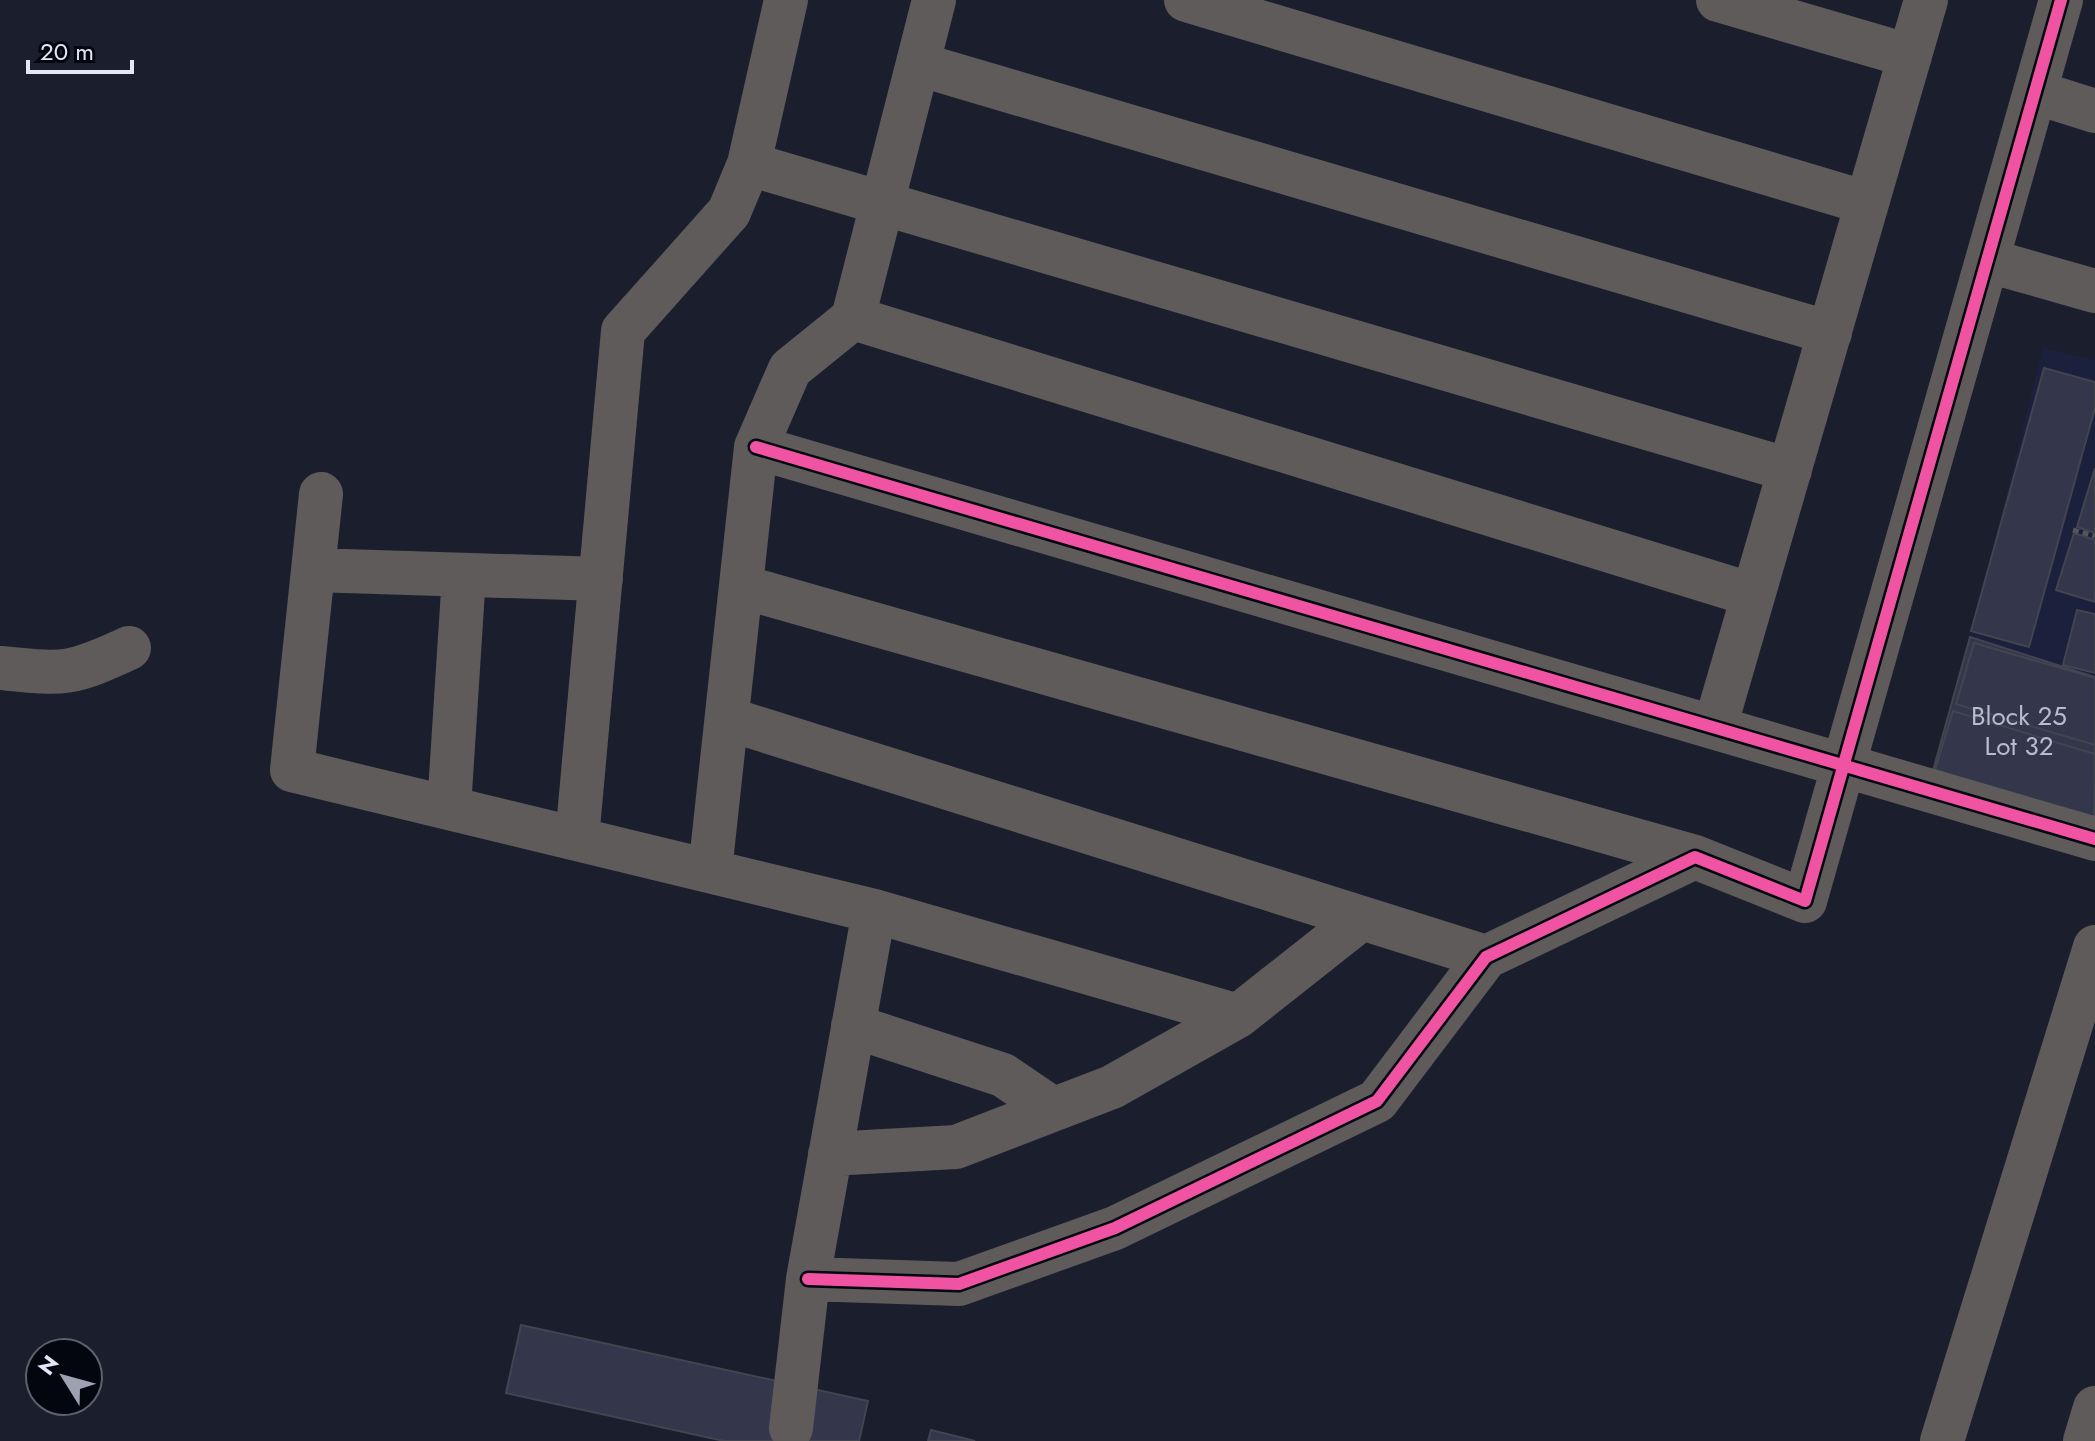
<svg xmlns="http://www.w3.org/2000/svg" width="2095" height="1441" font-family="Jost,sans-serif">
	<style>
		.built { fill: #1b203c }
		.building { fill: #34364b; stroke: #424450; stroke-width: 2 }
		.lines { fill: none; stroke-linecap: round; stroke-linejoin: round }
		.path { stroke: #56555a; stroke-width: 5; stroke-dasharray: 6 4; stroke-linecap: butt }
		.minor { stroke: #5f5b5b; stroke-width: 44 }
		.cycleway-casing { stroke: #04060f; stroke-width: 17 }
		.cycleway { stroke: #f153a3; stroke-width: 12 }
		.labels { text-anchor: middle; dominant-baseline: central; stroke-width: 8; stroke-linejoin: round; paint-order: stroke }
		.number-label { font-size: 26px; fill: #b7bcce }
	</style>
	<rect width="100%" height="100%" fill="#1b1e2c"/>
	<path class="built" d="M2043 348 2095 360V677L1970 637Z"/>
	<path class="building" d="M2044 368 2095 382V408L2029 647 1971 631Z
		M2095 468V533L2077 527Z
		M2074 533 2095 540V602L2056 590Z
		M2077 610 2095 614V673L2063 665Z
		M1970 637 2095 677V838L1929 785Z
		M1974 643 2095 678V745L1956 704Z
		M1953 711 2095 754 2094 817 1935 770Z
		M521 1325 868 1401 859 1441H724L506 1393Z
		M931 1430 975 1441H928Z"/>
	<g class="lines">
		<path class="path" d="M2073 530 2095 536"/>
		<path class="minor" d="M1186 0 1867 203
			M1718 0 1910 56
			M918 64 1830 333
			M2035 92 2095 111
			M749 164 1790 470
			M1989 261 2095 291
			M853 318 1753 595
			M756 447 2095 839
			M321 494 292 770 874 911 1238 1016
			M313 570 601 579
			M743 587 1695 857
			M0 668C64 674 69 676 129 648
			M728 719 1486 957
			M1715 727 1926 0
			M449 808 464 575
			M577 839 623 331 729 212 749 164 786 0
			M710 871 756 447 790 369 853 318 934 0
			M853 1026 1003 1075 1053 1109
			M830 1154 956 1147 1112 1087 1238 1016 1362 918
			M808 1279 959 1284 1115 1228 1377 1101 1486 957 1695 857 1805 901 2061 0
			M791 1428 808 1279 874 911
			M1942 1441 2095 947
			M2085 1441 2095 1408"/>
		<g class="cycleway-casing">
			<path id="cycleway" d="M756 447 2095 839
				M808 1279 959 1284 1115 1228 1377 1101 1486 957 1695 857 1805 901 2061 0"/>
		</g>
		<use href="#cycleway" class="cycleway"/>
	</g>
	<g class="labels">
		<g class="number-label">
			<text x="2019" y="716">Block 25<tspan x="2019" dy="30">Lot 32</tspan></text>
		</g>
	</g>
	<g transform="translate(64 1377) rotate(307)"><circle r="38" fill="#04060f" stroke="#5d606d" stroke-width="2"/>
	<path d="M0-6L14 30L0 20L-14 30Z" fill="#9da1b1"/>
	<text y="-12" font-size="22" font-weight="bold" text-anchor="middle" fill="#e3e8f9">N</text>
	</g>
	<path d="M28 60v12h104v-12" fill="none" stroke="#e3e8f9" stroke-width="4"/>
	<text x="40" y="60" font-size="24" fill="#e3e8f9" stroke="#04060f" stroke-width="6" paint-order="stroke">20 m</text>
</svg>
